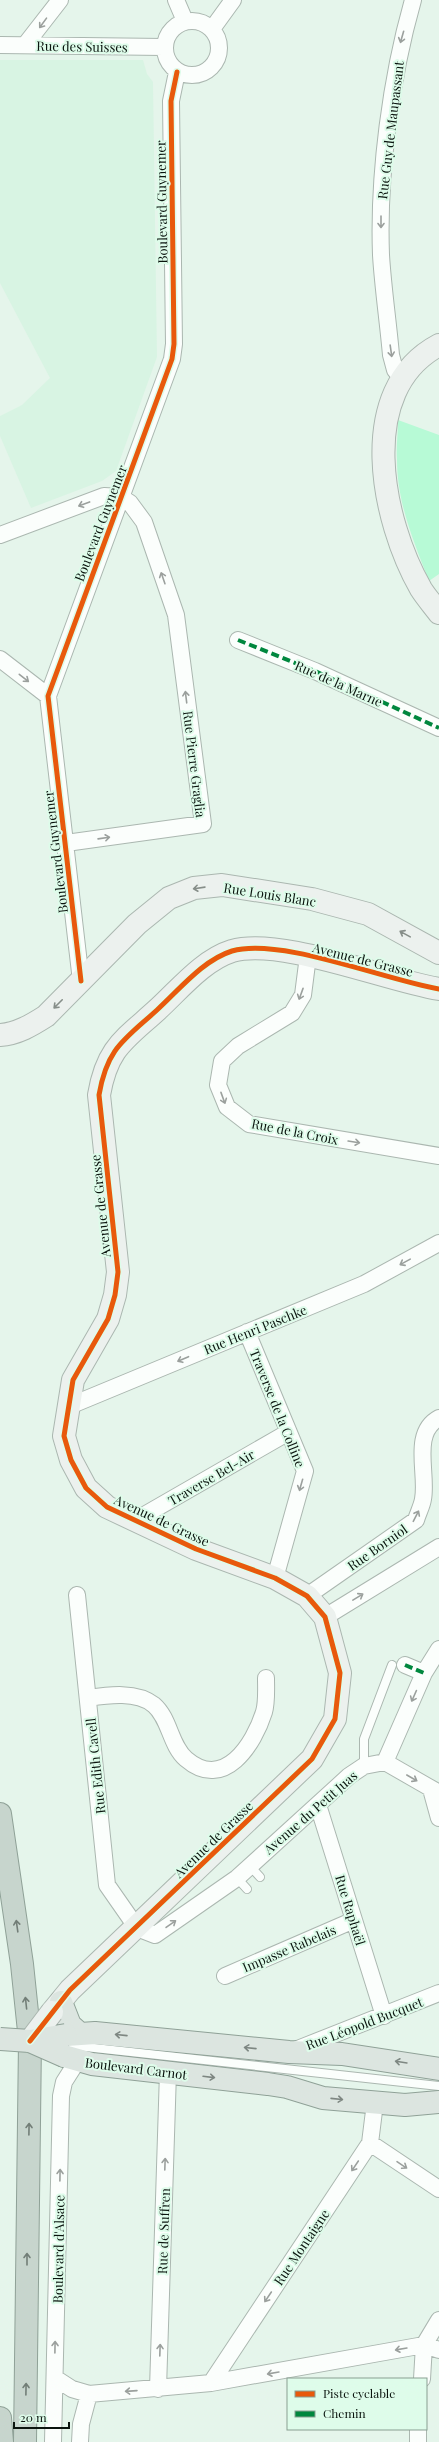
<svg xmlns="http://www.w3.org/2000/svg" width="439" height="2442" font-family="'Playfair Display',serif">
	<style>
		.built { fill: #d8f4e3 }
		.green { fill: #b7fad6 }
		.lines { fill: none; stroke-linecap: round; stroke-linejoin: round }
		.lane-casing { stroke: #abb7b0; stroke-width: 10 }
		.street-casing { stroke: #abb7b0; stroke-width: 18 }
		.secondary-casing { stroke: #abb7b0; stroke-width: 24 }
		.primary-casing { stroke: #8fa197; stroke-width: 24 }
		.highway-casing { stroke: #8fa197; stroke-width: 24 }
		.lane { stroke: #fbfefc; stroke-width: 8 }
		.street { stroke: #fbfefc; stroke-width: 16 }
		.secondary { stroke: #ecf1ee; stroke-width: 22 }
		.primary { stroke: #dce5e0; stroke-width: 22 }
		.highway { stroke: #c7d5cd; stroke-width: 22 }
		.secondary-bridge-casing { stroke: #abb7b0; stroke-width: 24; stroke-linecap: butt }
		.primary-bridge-casing { stroke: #8fa197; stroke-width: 24; stroke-linecap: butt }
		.secondary-bridge { stroke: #ecf1ee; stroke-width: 22 }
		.primary-bridge { stroke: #dce5e0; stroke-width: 22 }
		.quiet { stroke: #00873e; stroke-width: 4; stroke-dasharray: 8 4; stroke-linecap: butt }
		.cycleway-casing { stroke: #defcea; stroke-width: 8 }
		.cycleway { stroke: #e8590c; stroke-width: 5 }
		.oneway { stroke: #9ba09d }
		.oneway2 { stroke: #868e89 }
		.oneway3 { stroke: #727e77 }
		.oneway4 { stroke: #7e8782 }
		.labels { text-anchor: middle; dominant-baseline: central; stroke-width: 4; stroke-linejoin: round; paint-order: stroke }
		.street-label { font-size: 13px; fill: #0a140e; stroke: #defcea }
	</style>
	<rect width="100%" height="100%" fill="#e5f5eb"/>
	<path class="built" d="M0 60H143L147 74 153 82 157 357 116 471 102 481 31 508 0 436V416L22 405 50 378 0 283Z"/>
	<path class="green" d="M398 420 439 435V574L429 581C414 542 397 503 397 460 396 447 398 434 398 420Z"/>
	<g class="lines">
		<g class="lane-casing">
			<path id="lane" d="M364 1766V1739L392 1665
				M250 1866 260 1877
				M237 1878 247 1889
				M67 2045 439 2086"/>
		</g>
		<g class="street-casing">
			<path id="street" d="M176 0 185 21
				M165 48a27 27 0 1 1 54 0a27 27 0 1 1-54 0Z
				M212 29 233 0
				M0 45 164 47
				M25 45 60 0
				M402 378 395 370 391 355C388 321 383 288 381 255 378 174 391 77 413 0
				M0 535 104 496 121 497 130 503 144 522 176 615 203 824 66 843
				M238 640 315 671 439 728
				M0 659 48 696
				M308 956 303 995 292 1013 238 1046 222 1061 218 1085 227 1107 249 1124 439 1156
				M81 981 48 696 172 359 174 344 171 101 177 72
				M247 1332 305 1471 275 1578
				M67 1407 364 1284 439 1243
				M134 1521 287 1433
				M77 1595 107 1885 137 1928 155 1935 237 1878 349 1776 364 1766 385 1762
				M307 1596 416 1520C418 1513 422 1506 423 1499 428 1474 411 1433 439 1418
				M325 1617 439 1547
				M405 1665 424 1673
				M89 1698C108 1695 137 1691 154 1705 170 1719 170 1745 186 1759 224 1792 254 1744 264 1712 267 1702 266 1688 266 1678
				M385 1762 424 1673 439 1649
				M385 1762 439 1793
				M431 1789 439 1818
				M318 1805 384 2016
				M225 1976 354 1920
				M295 2050 439 1993
				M370 2143 439 2189
				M55 2378 72 2389 89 2394 211 2383 424 2345 439 2350
				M422 2379 424 2345 439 2320
				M211 2383 370 2143 375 2103
				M158 2389 168 2072
				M53 2442 61 2096 64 2082 78 2060
				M80 2442 81 2424 89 2394
				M418 2442V2429"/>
		</g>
		<g class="secondary-casing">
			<path id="secondary" d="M439 345C354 390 382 521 421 589 426 597 433 605 439 613
				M0 1035C17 1034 32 1025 46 1016L137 924 169 898 194 888 222 885 312 899 368 914 439 953
				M52 2012 70 1990 312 1759 335 1719 340 1673 325 1617 307 1596 275 1578 196 1549 107 1507 86 1488 71 1460 64 1436 73 1380 108 1319 115 1295 118 1272 99 1095C107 1048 124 1040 157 1010 179 990 203 960 232 951 281 937 385 980 439 989"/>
		</g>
		<g class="primary-casing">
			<path id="primary" d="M61 2002 70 2025 79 2033
				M66 2035 95 2033 289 2052 342 2054 439 2069
				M64 2056 92 2064 268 2084 287 2087 323 2098 405 2105 439 2102"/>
		</g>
		<g class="highway-casing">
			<path id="highway" d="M0 1814 22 1964 30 2041 25 2442
				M0 2418 2 2442"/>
		</g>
		<use href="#lane" class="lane"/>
		<use href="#street" class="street"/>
		<use href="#secondary" class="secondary"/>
		<use href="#primary" class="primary"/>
		<use href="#highway" class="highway"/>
		<g class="secondary-bridge-casing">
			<path id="secondary-bridge" d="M30 2041 52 2012"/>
		</g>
		<g class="primary-bridge-casing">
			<path id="primary-bridge" d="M0 2039 30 2041 66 2035
				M30 2041 64 2056"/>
		</g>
		<use href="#secondary-bridge" class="secondary-bridge"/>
		<use href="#primary-bridge" class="primary-bridge"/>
		<path class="quiet" d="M238 640 315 671 439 728
			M405 1665 424 1673"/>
		<g class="cycleway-casing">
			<path id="cycleway" d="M81 981 48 696 172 359 174 344 171 101 177 72
				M30 2041 70 1990 312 1759 335 1719 340 1673 325 1617 307 1596 275 1578 196 1549 107 1507 86 1488 71 1460 64 1436 73 1380 108 1319 115 1295 118 1272 99 1095C107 1048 124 1040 157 1010 179 990 203 960 232 951 281 937 385 980 439 989"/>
		</g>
		<use href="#cycleway" class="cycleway"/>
	</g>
	<defs><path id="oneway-shaft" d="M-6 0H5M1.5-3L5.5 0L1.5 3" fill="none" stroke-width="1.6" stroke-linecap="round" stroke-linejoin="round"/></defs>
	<g class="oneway">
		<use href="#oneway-shaft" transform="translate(43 23) rotate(126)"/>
		<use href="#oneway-shaft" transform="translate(402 37) rotate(106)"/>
		<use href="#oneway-shaft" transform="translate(381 222) rotate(90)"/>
		<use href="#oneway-shaft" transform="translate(391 351) rotate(82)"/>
		<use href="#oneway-shaft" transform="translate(84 504) rotate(160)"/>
		<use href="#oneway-shaft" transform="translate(163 578) rotate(-109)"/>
		<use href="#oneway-shaft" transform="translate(24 678) rotate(38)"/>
		<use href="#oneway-shaft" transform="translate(186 697) rotate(-97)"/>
		<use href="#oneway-shaft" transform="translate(104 838) rotate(-8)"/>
		<use href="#oneway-shaft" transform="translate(301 994) rotate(110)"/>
		<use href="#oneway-shaft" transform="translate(223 1098) rotate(70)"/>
		<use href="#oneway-shaft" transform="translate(354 1142) rotate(9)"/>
		<use href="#oneway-shaft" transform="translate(405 1262) rotate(151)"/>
		<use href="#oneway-shaft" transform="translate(183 1359) rotate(157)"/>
		<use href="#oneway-shaft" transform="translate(301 1485) rotate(106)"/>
		<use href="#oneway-shaft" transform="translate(416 1516) rotate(-63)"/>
		<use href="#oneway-shaft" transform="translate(358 1597) rotate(-31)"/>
		<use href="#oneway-shaft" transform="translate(414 1696) rotate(114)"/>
		<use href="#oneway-shaft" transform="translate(412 1778) rotate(30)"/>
		<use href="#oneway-shaft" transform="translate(171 1924) rotate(-35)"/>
		<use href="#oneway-shaft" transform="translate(165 2164) rotate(-88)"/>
		<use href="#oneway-shaft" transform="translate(402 2165) rotate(34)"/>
		<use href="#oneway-shaft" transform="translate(355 2166) rotate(124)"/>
		<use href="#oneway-shaft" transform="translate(60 2175) rotate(-89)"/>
		<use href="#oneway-shaft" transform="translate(268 2297) rotate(124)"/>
		<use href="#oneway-shaft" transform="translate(55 2347) rotate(-89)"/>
		<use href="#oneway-shaft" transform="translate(401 2349) rotate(170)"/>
		<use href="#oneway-shaft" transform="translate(160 2350) rotate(-88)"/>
		<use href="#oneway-shaft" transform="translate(273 2373) rotate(170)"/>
		<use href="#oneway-shaft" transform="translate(131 2391) rotate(176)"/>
	</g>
	<g class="oneway2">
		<use href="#oneway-shaft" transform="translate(199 888) rotate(172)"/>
		<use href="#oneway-shaft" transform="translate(405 934) rotate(-151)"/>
		<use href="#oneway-shaft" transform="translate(58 1004) rotate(135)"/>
	</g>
	<g class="oneway3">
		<use href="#oneway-shaft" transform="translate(17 1926) rotate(-98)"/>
		<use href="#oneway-shaft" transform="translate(26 2003) rotate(-96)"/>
		<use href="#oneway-shaft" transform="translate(29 2129) rotate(-89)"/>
		<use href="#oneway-shaft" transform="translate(27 2259) rotate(-90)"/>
		<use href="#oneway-shaft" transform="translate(26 2389) rotate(-89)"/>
	</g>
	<g class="oneway4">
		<use href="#oneway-shaft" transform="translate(121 2035) rotate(-174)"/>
		<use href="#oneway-shaft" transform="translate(250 2048) rotate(-174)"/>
		<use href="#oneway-shaft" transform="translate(401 2062) rotate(-171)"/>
		<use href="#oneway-shaft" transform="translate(209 2077) rotate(7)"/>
		<use href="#oneway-shaft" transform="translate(337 2099) rotate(6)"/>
	</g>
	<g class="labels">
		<g class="street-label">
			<text transform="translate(82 46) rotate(1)">Rue des Suisses</text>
			<text transform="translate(390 130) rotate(-83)">Rue Guy de Maupassant</text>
			<text transform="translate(161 202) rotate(-91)">Boulevard Guynemer</text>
			<text transform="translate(100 523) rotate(-69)">Boulevard Guynemer</text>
			<text transform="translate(339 683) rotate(24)">Rue de la Marne</text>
			<text transform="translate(195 764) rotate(83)">Rue Pierre Graglia</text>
			<text transform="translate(55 852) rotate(-97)">Boulevard Guynemer</text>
			<text transform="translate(270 894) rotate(9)">Rue Louis Blanc</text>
			<text transform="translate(363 959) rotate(14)">Avenue de Grasse</text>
			<text transform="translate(295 1131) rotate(11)">Rue de la Croix</text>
			<text transform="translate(100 1206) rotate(-96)">Avenue de Grasse</text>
			<text transform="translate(255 1329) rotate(-22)">Rue Henri Paschke</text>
			<text transform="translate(278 1408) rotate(68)">Traverse de la Colline</text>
			<text transform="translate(211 1477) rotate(-30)">Traverse Bel-Air</text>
			<text transform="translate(162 1520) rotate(25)">Avenue de Grasse</text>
			<text transform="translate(377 1547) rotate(-35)">Rue Borniol</text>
			<text transform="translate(95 1766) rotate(-96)">Rue Edith Cavell</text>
			<text transform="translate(310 1812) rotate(-41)">Avenue du Petit Juas</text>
			<text transform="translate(213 1839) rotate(-44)">Avenue de Grasse</text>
			<text transform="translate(351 1910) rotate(73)">Rue Raphaël</text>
			<text transform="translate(289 1948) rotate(-23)">Impasse Rabelais</text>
			<text transform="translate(364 2023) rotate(-21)">Rue Léopold Bucquet</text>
			<text transform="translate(136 2068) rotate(7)">Boulevard Carnot</text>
			<text transform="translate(163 2231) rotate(-88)">Rue de Suffren</text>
			<text transform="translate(301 2247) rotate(-56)">Rue Montaigne</text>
			<text transform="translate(58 2249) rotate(-89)">Boulevard d'Alsace</text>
		</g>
	</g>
	<rect x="287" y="2378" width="140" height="52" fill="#defcea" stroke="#899f92"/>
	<rect x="295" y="2391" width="20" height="6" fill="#e8590c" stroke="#899f92"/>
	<text x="323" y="2398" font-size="12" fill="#0a140e">Piste cyclable</text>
	<rect x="295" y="2411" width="20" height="6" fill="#00873e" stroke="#899f92"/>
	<text x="323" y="2418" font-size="12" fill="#0a140e">Chemin</text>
	<path d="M14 2422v6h55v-6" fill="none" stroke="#0a140e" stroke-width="2"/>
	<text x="20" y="2422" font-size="12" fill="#0a140e" stroke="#defcea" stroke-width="3" paint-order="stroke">20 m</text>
</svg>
